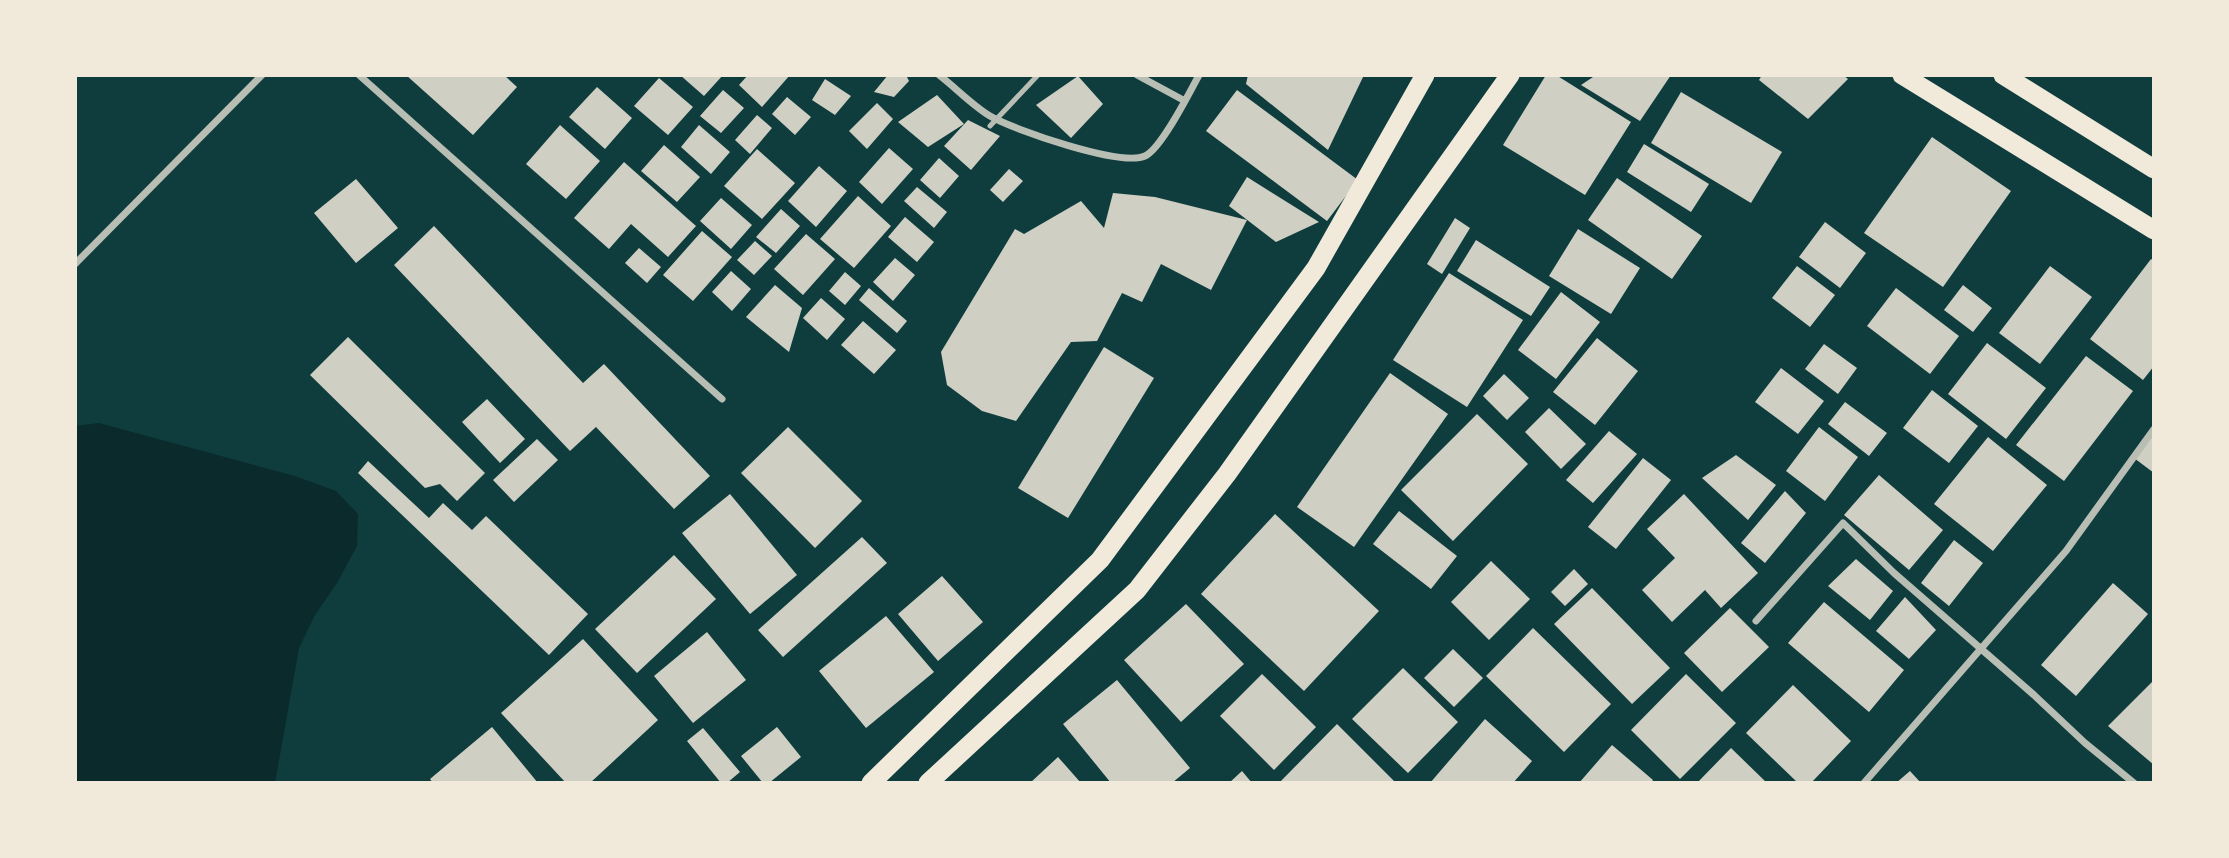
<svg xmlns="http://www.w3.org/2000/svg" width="2229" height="858" font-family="'Public Sans',sans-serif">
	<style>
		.water { fill: #0a2a2b }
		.building { fill: #cfcfc3 }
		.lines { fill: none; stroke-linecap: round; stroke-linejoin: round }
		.service { stroke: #b8beb3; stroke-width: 5 }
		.minor { stroke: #b8beb3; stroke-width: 7 }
		.trunk { stroke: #f1e9da; stroke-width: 19 }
	</style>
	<rect width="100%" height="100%" fill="#0f3d3e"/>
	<path class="water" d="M99 423 295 476 336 491 358 514 357 546 337 583 315 615 299 648 275 783H75V426Z"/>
	<path class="building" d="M406 75H504L517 87 473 135Z
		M680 75H723L704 96Z
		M748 75H790L762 107 739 85Z
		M888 75H906L909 81 894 97 874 92Z
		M1248 75H1364L1328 150 1246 84Z
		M1546 75H1556L1631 122 1585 195 1503 145Z
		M1596 75H1671L1640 121 1581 85Z
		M1762 75H1843L1848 79 1808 119 1759 80Z
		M1078 76 1103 104 1071 138 1036 105Z
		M659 78 693 107 668 135 634 106Z
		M825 79 851 96 835 115 812 100Z
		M597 87 632 118 605 149 569 117Z
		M723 90 744 108 721 133 700 116Z
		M1237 90 1358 180 1327 221 1206 131Z
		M1681 92 1782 152 1751 203 1651 143Z
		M937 95 964 124 928 147 898 122Z
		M787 97 811 117 795 135 772 114Z
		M877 103 893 119 867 149 849 131Z
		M757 115 772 128 750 154 735 140Z
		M968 120 1000 136 971 170 944 146Z
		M560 125 600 161 566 199 526 164Z
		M699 125 730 152 711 174 681 147Z
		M1932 137 2011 191 1943 287 1864 233Z
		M1644 144 1709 184 1691 212 1627 172Z
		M664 145 700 177 677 202 641 171Z
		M889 148 913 169 882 204 859 182Z
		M757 149 795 183 762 219 724 186Z
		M939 158 959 176 940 198 920 180Z
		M624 162 696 226 668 257 631 224 609 249 574 218Z
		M819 166 847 191 816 227 788 201Z
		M1009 169 1023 181 1003 202 990 190Z
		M1247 177 1319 222 1276 242 1229 206Z
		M1617 178 1702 236 1672 279 1588 220Z
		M356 179 398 228 356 263 314 213Z
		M917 187 947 212 934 228 904 201Z
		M1113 193 1155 197 1247 220 1211 290 1161 264 1142 302 1122 293 1097 341 1071 342 1016 421 982 411 947 385 941 352 1015 229 1024 234 1081 201 1104 228Z
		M858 196 891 226 854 268 820 239Z
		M721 198 752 225 731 249 700 221Z
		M781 209 800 226 776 253 756 237Z
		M905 217 934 242 917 262 888 237Z
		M1455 218 1470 228 1442 274 1427 264Z
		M1825 222 1866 253 1840 288 1799 257Z
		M434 226 583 383 604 364 710 476 674 509 596 427 570 451 394 265Z
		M1578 229 1640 268 1611 314 1549 276Z
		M702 231 732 257 693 301 663 275Z
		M806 234 835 259 803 295 774 269Z
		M1476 240 1550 287 1531 316 1457 271Z
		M755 241 772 256 754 275 737 260Z
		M639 248 661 267 647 283 625 263Z
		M895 258 915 275 893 301 873 282Z
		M2151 259 2154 261V366L2143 380 2090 339Z
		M1797 266 1835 295 1810 327 1772 298Z
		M2050 266 2092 297 2040 364 1999 333Z
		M731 271 751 289 732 311 712 292Z
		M845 272 861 286 845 305 829 291Z
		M1449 273 1523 320 1467 407 1393 360Z
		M775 285 802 308 789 352 746 317Z
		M1963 285 1992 308 1973 332 1944 310Z
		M869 288 907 321 897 333 859 300Z
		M1896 288 1959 336 1930 374 1867 326Z
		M1561 292 1600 322 1556 379 1518 350Z
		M821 298 845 319 827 340 803 318Z
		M863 321 896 350 874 374 841 345Z
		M348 337 485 473 457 501 440 484 425 488 310 375Z
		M1597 338 1638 371 1595 425 1553 392Z
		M1987 343 2046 388 2006 439 1948 394Z
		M1824 344 1857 368 1838 394 1805 369Z
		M1104 347 1154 378 1068 518 1018 488Z
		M2086 356 2133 391 2064 481 2016 445Z
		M1781 368 1824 401 1798 434 1755 402Z
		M1390 373 1448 414 1354 547 1297 507Z
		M1504 374 1529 398 1507 420 1483 396Z
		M1932 390 1978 426 1949 463 1903 428Z
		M487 399 525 439 500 463 462 422Z
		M1845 402 1887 433 1869 456 1828 424Z
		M1549 408 1586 444 1561 469 1525 432Z
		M1477 414 1528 464 1453 541 1401 490Z
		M788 427 862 501 815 548 741 473Z
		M1819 427 1858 457 1825 501 1786 471Z
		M1609 431 1637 454 1593 503 1566 480Z
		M2154 433V473L2134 458Z
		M1988 437 2047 485 1993 551 1934 504Z
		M537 439 558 460 514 502 493 480Z
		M1736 455 1776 485 1748 520 1702 478Z
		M1643 458 1671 480 1616 549 1588 527Z
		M368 461 429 518 443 503 472 530 486 516 588 614 549 655 358 473Z
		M1879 475 1943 530 1909 570 1844 515Z
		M1785 491 1806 513 1765 563 1741 543Z
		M730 494 797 575 750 614 682 533Z
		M1684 494 1758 573 1721 608 1705 590 1672 622 1642 590 1675 558 1647 529Z
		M1399 511 1457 556 1431 589 1373 544Z
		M1275 514 1379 611 1304 691 1201 594Z
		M862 537 887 563 783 657 758 630Z
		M1954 540 1983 563 1949 606 1921 583Z
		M674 555 716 599 637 673 595 629Z
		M1856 559 1893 591 1870 620 1828 586Z
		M1491 561 1530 599 1489 640 1451 602Z
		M1574 569 1588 584 1565 606 1551 592Z
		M942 576 983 622 938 661 898 614Z
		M2113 583 2148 614 2076 696 2041 665Z
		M1592 588 1670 668 1632 704 1554 624Z
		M1905 597 1936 630 1909 659 1876 631Z
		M1824 602 1904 670 1869 712 1788 643Z
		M1186 604 1244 664 1181 722 1124 660Z
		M1730 608 1769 647 1722 692 1684 653Z
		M886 616 934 672 866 728 819 671Z
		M1533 628 1611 704 1564 752 1486 676Z
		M707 632 746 680 693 723 654 676Z
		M583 639 658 720 590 783H566L501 713Z
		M1453 649 1483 678 1454 707 1424 678Z
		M1403 668 1458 722 1408 773 1352 719Z
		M1262 674 1316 727 1274 770 1220 716Z
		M1686 674 1736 723 1680 779 1631 730Z
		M1117 680 1190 768 1172 783H1111L1063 724Z
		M2154 680V765L2108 726Z
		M1793 685 1851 741 1811 783H1798L1746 733Z
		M1485 719 1532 761 1513 783H1430Z
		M1337 724 1396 783H1279Z
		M492 727 538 783H433L430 779Z
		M777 727 801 757 769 783H763L741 756Z
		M703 728 740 772 727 783H721L687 741Z
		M1612 745 1653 780 1651 783H1579Z
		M1731 748 1767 783H1697Z
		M1058 757 1081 783H1030Z
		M1242 771 1252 783H1229Z
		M1910 771 1921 783H1896Z"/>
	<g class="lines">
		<path class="service" d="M990 126 1038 75"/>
		<path class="minor" d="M359 75 722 399
			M939 75C956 88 972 105 990 116 1014 130 1121 167 1145 156 1161 149 1190 92 1199 75
			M1137 75 1185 101
			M75 264 262 75
			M1756 621 1843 523 1894 573 2034 695 2085 743 2134 783
			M1864 783 2066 551 2154 429"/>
		<path class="trunk" d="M1902 75 2154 230
			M2003 75 2154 169
			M871 783 1100 560 1316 268 1425 75
			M928 783 1137 590 1227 474 1510 75"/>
	</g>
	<rect width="2229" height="858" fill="none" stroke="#f1e9da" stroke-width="154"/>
</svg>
